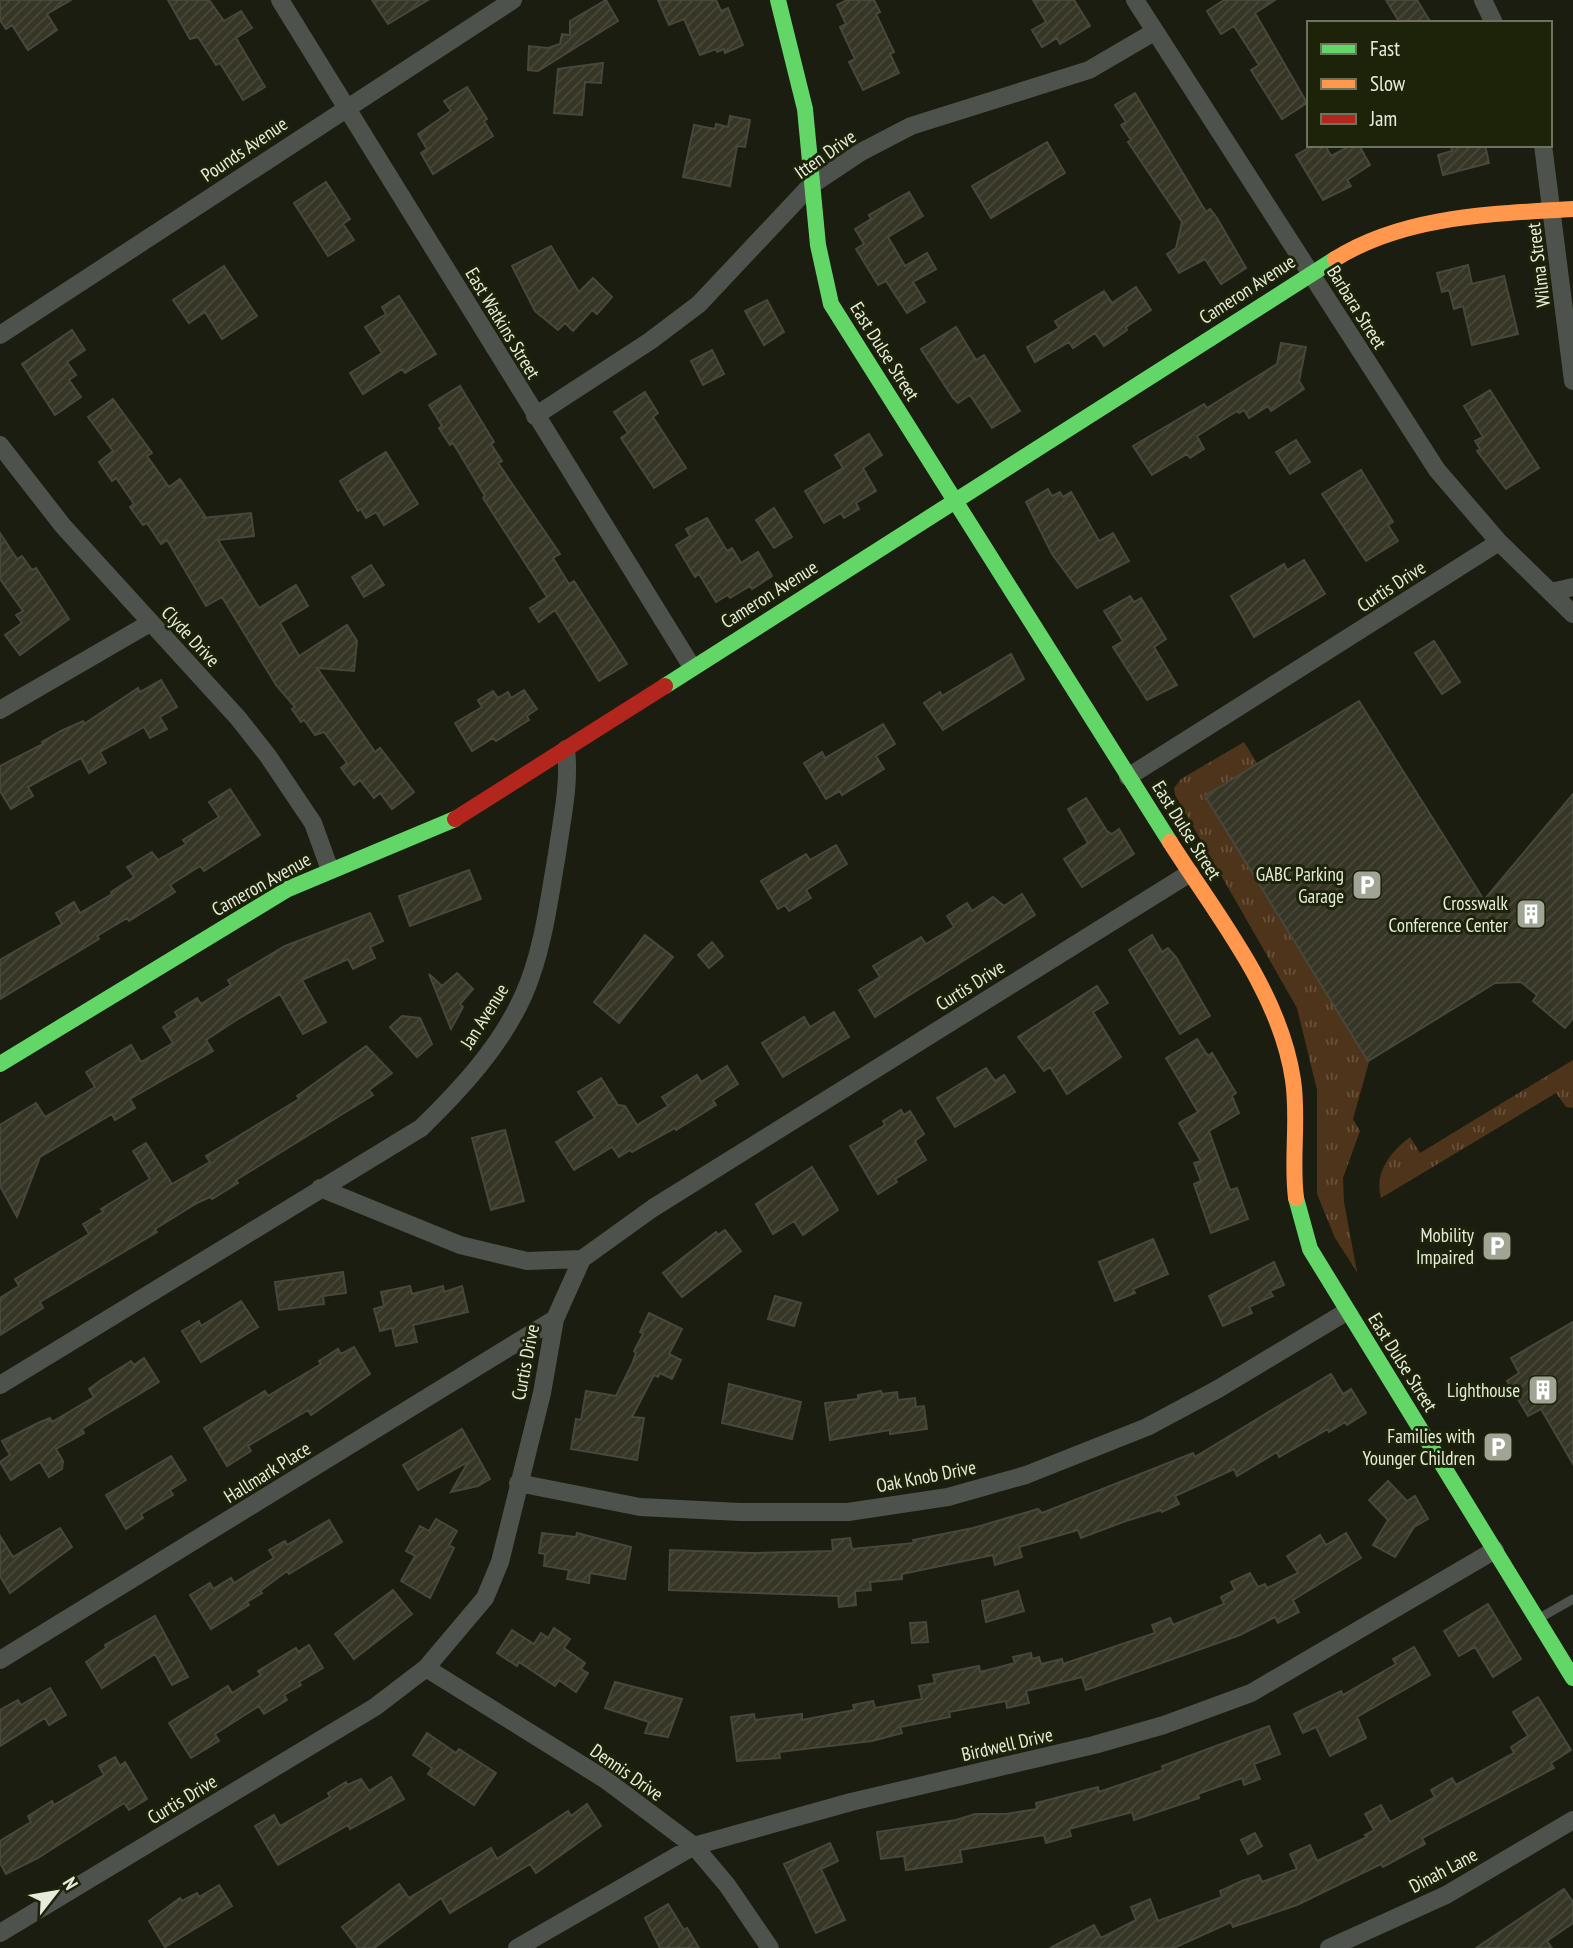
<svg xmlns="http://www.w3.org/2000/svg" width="1573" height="1948" font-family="'PT Sans Narrow',sans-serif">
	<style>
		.grass { fill: url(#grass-tufts) }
		.building { fill: url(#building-hatch); stroke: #47473b; stroke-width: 2 }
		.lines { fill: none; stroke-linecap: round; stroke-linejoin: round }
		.lane { stroke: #4d534c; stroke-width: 9 }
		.street { stroke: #4d534c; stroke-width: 18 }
		.fast { stroke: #63d668; stroke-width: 16 }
		.slow { stroke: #ff974d; stroke-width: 16 }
		.jam { stroke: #b3261e; stroke-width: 16 }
		.labels { text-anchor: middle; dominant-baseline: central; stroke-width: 6; stroke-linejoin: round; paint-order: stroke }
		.street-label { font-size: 19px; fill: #e6ecdb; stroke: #1d2309 }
		.poi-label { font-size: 19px; fill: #e6ecdb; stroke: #1d2309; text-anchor: end }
	</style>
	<defs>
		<pattern id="grass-tufts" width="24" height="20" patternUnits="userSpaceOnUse" patternTransform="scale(1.75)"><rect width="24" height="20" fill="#4e341a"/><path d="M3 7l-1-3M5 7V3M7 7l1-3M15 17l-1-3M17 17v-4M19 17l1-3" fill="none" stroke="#68523b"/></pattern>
		<pattern id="building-hatch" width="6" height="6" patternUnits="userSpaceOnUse" patternTransform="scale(1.75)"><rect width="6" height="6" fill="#363526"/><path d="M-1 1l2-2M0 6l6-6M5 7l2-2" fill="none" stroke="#49493b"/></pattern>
	</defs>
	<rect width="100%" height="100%" fill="#1a1d0f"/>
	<path class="grass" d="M1244 742 1257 763 1205 796 1369 1062 1353 1119 1360 1131 1343 1178 1344 1202 1357 1272 1335 1238 1317 1194V1090L1297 1008 1175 795 1174 788 1181 779Z
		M1573 1060V1108L1566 1107 1556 1093 1381 1198C1374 1173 1390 1152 1410 1137L1420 1153Z"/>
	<path class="building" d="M0 0H71L47 14 57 30 28 50 12 25 6 29 0 20Z
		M168 0H209L224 21 241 11 252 28 236 38 265 87 243 100 220 63 216 65 198 37 190 39Z
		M372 0H428L388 24Z
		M606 0 618 21 538 71 528 70 529 46 548 48 560 44 562 34 570 35V21Z
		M658 0H716L721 11 728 8 743 45 725 53 724 49 717 52 716 49 700 55 684 19 669 25Z
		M847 0H874L880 12 876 14 894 52 890 54 899 73 863 90 849 62 855 59 840 27 846 24 837 5Z
		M1033 0H1074L1090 26 1060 44 1057 38 1042 47 1032 30 1046 22Z
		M1224 0H1275L1255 13 1307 103 1282 119 1251 70 1259 65 1234 26 1221 34 1207 11Z
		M1386 0H1417L1431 23H1400Z
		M603 63 601 83 585 82 582 115 554 113 558 69Z
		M467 87 487 119 484 121 493 136 433 174 421 153 427 149 418 134 451 111 444 101Z
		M1135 93 1206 212 1210 209 1217 218 1246 268 1221 284 1205 259 1179 273 1167 254 1176 248 1182 222 1128 142 1131 140 1121 125 1126 122 1115 105Z
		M730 116 750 120 745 147 737 146 730 186 683 177 694 125 715 129 716 124 728 127Z
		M1047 142 1065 173 991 218 972 186Z
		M1314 145H1325L1331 156 1352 145H1359L1370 165 1347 180 1351 186 1323 200 1296 155Z
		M1451 145H1485L1489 163 1443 175 1438 155 1452 151Z
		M326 182 350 219 343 224 354 240 328 256 294 203Z
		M909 192 923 216 888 237 905 266 927 253 936 269 913 282 925 302 907 313 886 281 878 285 856 249 864 244 855 229 871 219 869 215Z
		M551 246 579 292 593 278 612 297 597 314 592 310 573 331 565 323 558 330 535 311 512 266Z
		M1468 265 1472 284 1504 276 1518 334 1472 345 1463 306 1454 309 1449 290 1442 292 1437 273Z
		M224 266 257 316 222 339 205 312 189 323 173 300Z
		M1136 287 1151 310 1126 327 1127 330 1104 346 1095 333 1073 348 1069 342 1035 362 1027 347 1059 328 1055 321 1104 291 1112 303Z
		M399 296 436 354 405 373 402 369 363 394 350 373 382 353 365 327 386 314 382 307Z
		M767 300 784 332 764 345 745 311Z
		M956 327 976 360 984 355 1020 411 992 428 970 395 958 403 953 398 921 349Z
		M72 330 85 350 67 362 76 375 69 380 81 397 55 415 22 364Z
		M1281 343 1306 347 1299 381 1304 389 1271 411 1268 406 1249 418 1244 410 1239 413 1237 411 1197 436 1204 449 1190 458 1187 454 1152 475 1133 446 1204 404 1207 408 1277 364Z
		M712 350 724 374 703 385 691 361Z
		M460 386 494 442 491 444 502 461 498 463 560 554 553 558 569 584 574 581 627 664 599 681 555 610 539 622 530 608 547 597 483 498 485 496 453 443 450 445 439 428 442 426 429 405Z
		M1490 390 1539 468 1506 489 1477 451 1480 449 1475 441 1483 437 1464 406Z
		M645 392 658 413 653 417 686 468 654 488 621 438 628 433 614 412Z
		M113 399 152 453 147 456 169 487 180 479 205 516 202 518 251 513 254 536 218 540 259 608 296 585 308 606 280 623 299 656 347 625 357 641 354 671 317 668 375 752 380 748 414 792 392 809 380 793 374 798 360 780 354 785 341 768 347 763 324 732 315 735 304 720 301 722 292 709 295 707 276 685 222 597 206 606 167 540 161 544 147 523 143 525 130 507 134 504 116 478 112 481 99 462 113 451 88 417Z
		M869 434 882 455 863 468 876 491 856 503 859 509 844 518 841 513 824 523 805 491 843 468 835 455Z
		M1296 440 1310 462 1290 474 1276 452Z
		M386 452 418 504 384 525 376 512 366 518 361 509 358 511 340 481Z
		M1361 470 1393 522 1388 525 1398 541 1366 561 1322 494Z
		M1048 489 1052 496 1060 492 1063 497 1071 492 1099 541 1113 533 1129 561 1077 588 1052 554 1026 502Z
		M774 508 792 537 774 548 756 520Z
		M707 518 727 551 732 548 741 563 758 552 772 576 752 589 750 586 730 598 728 595 716 602 699 574 695 577 676 545 690 536 686 529Z
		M0 533 17 559 22 556 32 570 36 568 69 619 20 655 5 635 22 623 16 615 23 611 0 579Z
		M1304 560 1325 594 1254 637 1231 596 1284 564 1287 570Z
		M371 565 384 585 364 597 352 577Z
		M1130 596 1134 602 1141 598 1166 639 1154 647 1177 685 1147 700 1113 647 1123 641 1104 611Z
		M1434 641 1460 682 1442 694 1415 653Z
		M1011 654 1024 679 943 730 924 703 940 692 942 696Z
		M161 680 177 707 160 717 167 729 150 738 144 727 100 752 106 763 89 773 81 758 28 787 33 796 11 809 0 791V766L43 744 42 742 61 731 83 721 84 724 138 688 140 692Z
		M524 690 537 709 527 716 529 720 496 741 493 738 472 751 455 723 482 707 478 700 493 691 498 698 508 692 511 698Z
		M1359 701 1484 900 1573 794V1018L1565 1028 1533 1001 1537 995 1521 982 1495 983 1368 1061 1205 796Z
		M883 724 895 744 876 756 884 769 842 795 840 791 826 799 804 763 822 752 825 758Z
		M230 789 260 835 204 871 200 866 170 885 175 892 129 921 127 918 97 936 99 939 0 999V960L62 924 56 913 74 902 80 913 112 894 111 892 134 877 127 867 152 852 158 860 186 844 183 840 219 817 209 802Z
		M1086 798 1107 831 1112 834 1119 829 1134 854 1082 887 1064 859 1088 843 1068 809Z
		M836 845 847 864 806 890 811 898 789 911 785 905 778 909 761 881 806 854 810 860Z
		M469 870 481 899 410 926 399 896Z
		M1022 894 1035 915 875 1017 859 990 880 977 873 966 921 937 926 944 954 927 947 916 967 903 972 911 993 897 1004 906Z
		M370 913 383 941 370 947 375 958 353 969 348 959 302 980 326 1022 303 1034 280 994 238 1019 206 1040 213 1051 130 1099 135 1108 115 1120 112 1114 40 1157 17 1217 0 1186V1125L36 1103 45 1117 95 1087 86 1072 131 1045 141 1062 173 1043 163 1027 178 1017 175 1012 197 998 201 1004 231 985 228 980 285 946Z
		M645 935 673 957 619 1023 594 1002Z
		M1152 935 1162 952 1168 948 1176 957 1210 1016 1180 1034 1129 950Z
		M712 942 723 956 709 968 698 955Z
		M457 973 473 989 460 1004 463 1007 451 1029 429 974 442 986Z
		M1097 986 1108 1003 1093 1012 1121 1057 1067 1094 1050 1067 1044 1071 1018 1037Z
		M834 1012 849 1037 783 1077 762 1043 804 1017 810 1027Z
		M402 1016 420 1018 432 1044 417 1057 390 1027Z
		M1197 1039 1208 1056 1212 1053 1236 1093 1232 1096 1239 1113 1209 1131 1230 1190 1237 1188 1248 1219 1211 1233 1194 1184 1201 1181 1194 1163 1201 1161 1179 1123 1198 1112 1166 1058Z
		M366 1046 392 1073 369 1090 373 1095 236 1180 238 1183 212 1199 210 1197 197 1203 155 1229 157 1232 40 1302 43 1308 0 1335V1298L19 1286 15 1279 89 1234 83 1224 103 1212 101 1209 150 1179 133 1151 146 1143 172 1184 210 1162 206 1156 299 1099 297 1096Z
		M727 1066 738 1084 713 1100 716 1105 676 1130 675 1128 632 1152 630 1150 619 1157 612 1147 574 1170 556 1142 595 1118 578 1092 601 1078 618 1105 625 1106 637 1125 668 1106 662 1097 697 1075 701 1082Z
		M986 1068 995 1081 1004 1075 1015 1092 955 1127 937 1098Z
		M901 1110 904 1115 910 1111 924 1134 915 1141 926 1160 895 1179 897 1182 878 1194 850 1146 885 1125 883 1121Z
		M505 1130 524 1201 491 1210 472 1138Z
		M812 1167 838 1210 803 1235 794 1221 773 1234 756 1204Z
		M725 1230 741 1251 682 1297 663 1273 716 1232 718 1235Z
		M1153 1239 1168 1274 1133 1289 1135 1293 1115 1301 1099 1262Z
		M1274 1262 1284 1285 1270 1291 1273 1296 1249 1307 1252 1313 1223 1326 1209 1296Z
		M343 1272 346 1293 323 1296 324 1304 279 1310 275 1282Z
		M410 1286 412 1294 443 1286 444 1292 462 1286 468 1312 413 1325 417 1342 396 1346 392 1328 380 1331 374 1309 384 1306 381 1292Z
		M775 1296 801 1303 794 1326 768 1319Z
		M241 1301 258 1327 201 1362 182 1331 199 1321 201 1326Z
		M649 1313 682 1329 669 1354 681 1360 672 1379 660 1373 658 1377 654 1375 632 1417 644 1418 637 1460 571 1449 576 1419 581 1420 586 1391 616 1396 632 1364 636 1353 634 1351 643 1334 640 1332Z
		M1573 1322V1464L1541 1409 1528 1416 1507 1381 1519 1373 1511 1358Z
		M354 1347 370 1374 311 1415 308 1410 248 1446 251 1451 227 1466 204 1428 265 1391 268 1396 321 1364 319 1361 338 1349 341 1354Z
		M144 1358 159 1382 82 1429 84 1433 56 1449 63 1461 62 1469 49 1477 40 1462 11 1480 0 1462 10 1455 2 1441 38 1423 50 1418 52 1422 94 1397 89 1389 101 1380 131 1361 134 1365Z
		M1331 1374 1343 1394 1351 1389 1366 1413 1347 1425 1345 1422 1329 1432 1328 1429 1279 1457 1277 1452 1237 1476 1234 1469 1175 1496 1179 1504 1162 1512 1161 1510 1123 1522 1081 1538 1078 1530 1019 1547 1022 1557 995 1565 993 1555 902 1574V1579L870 1582 871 1590 855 1591 856 1605 839 1607 838 1596 669 1590 670 1550 752 1553 833 1551 832 1540 850 1538 852 1549 914 1543 913 1540 973 1528 1038 1509 1042 1513 1193 1453 1195 1457Z
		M729 1384 801 1402 792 1439 722 1423Z
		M881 1391 882 1394 897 1392 898 1400 915 1398 916 1407 924 1406 927 1429 890 1434V1430L830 1440 825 1403 858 1399V1395Z
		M462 1429 490 1479 478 1486 451 1492 468 1462 418 1490 403 1465Z
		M171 1456 186 1480 170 1490 173 1495 141 1514 143 1518 126 1529 106 1495Z
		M1388 1481 1407 1501 1415 1496 1428 1519 1414 1527 1395 1557 1373 1545 1388 1520 1369 1500Z
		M436 1519 457 1531 449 1545 454 1548 430 1598 401 1581 415 1556 406 1551 420 1526 429 1531Z
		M329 1520 342 1542 289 1574 287 1571 260 1591 262 1593 247 1602 249 1605 211 1629 190 1595 210 1583 213 1589 231 1578 234 1583 274 1558 269 1550 285 1541 287 1545Z
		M60 1528 72 1547 10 1593 0 1576V1536L13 1557Z
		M542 1533 576 1537 577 1533 631 1547 625 1579 590 1573 589 1583 567 1579 569 1570 544 1566 545 1554 539 1553Z
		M1346 1533 1361 1558 1293 1600 1299 1612 1278 1623 1275 1617 1240 1635 1086 1690 1082 1677 1026 1691 1029 1703 1007 1708 1006 1701 949 1712 950 1717 900 1727 902 1733 872 1741 779 1752 780 1758 737 1761 731 1717 754 1714 755 1720 802 1714V1720L854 1710 853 1705 873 1701 875 1708 922 1699 919 1686 935 1683 933 1675 979 1666 980 1672 1015 1663 1013 1657 1031 1653 1032 1659 1039 1657 1041 1664 1062 1659 1063 1664 1155 1633 1152 1625 1170 1618 1173 1625 1224 1604 1221 1597 1235 1590 1231 1582 1250 1573 1258 1587 1265 1584 1267 1588 1298 1573 1287 1556 1320 1535 1326 1545Z
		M393 1590 412 1614 354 1659 335 1634Z
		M1018 1591 1024 1611 986 1622 982 1601Z
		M1488 1604 1521 1659 1493 1677 1475 1647 1459 1656 1444 1631Z
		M155 1616 188 1677 172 1685 155 1654 102 1688 86 1662 106 1648 105 1645Z
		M926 1622 928 1642 912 1643 910 1623Z
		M554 1628 570 1639 564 1648 585 1663 581 1669 588 1673 576 1692 559 1680 555 1686 519 1662 517 1666 497 1653 512 1630 534 1644 541 1633 548 1638Z
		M309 1645 323 1668 299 1682 301 1685 284 1695 287 1700 264 1714 259 1706 215 1734 219 1741 191 1758 169 1723 228 1686 232 1693 261 1675 258 1671 296 1648 298 1652Z
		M1414 1647 1430 1675 1357 1717 1366 1738 1330 1756 1316 1727 1303 1733 1294 1714 1341 1691 1343 1695 1396 1664 1393 1659Z
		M615 1682 682 1699 668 1737 645 1733 649 1722 605 1708Z
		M50 1688 66 1715 49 1725 45 1718 0 1746V1710L18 1700 21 1705Z
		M1538 1697 1571 1750 1551 1763 1554 1768 1422 1838 1425 1844 1383 1867 1381 1864 1297 1905 1233 1927 1231 1922 1174 1948H1050L1094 1925 1101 1938 1136 1920 1131 1907 1150 1899 1158 1921 1222 1897 1220 1891 1242 1881 1259 1875 1262 1882 1297 1869 1290 1854 1310 1845 1317 1861 1367 1837 1365 1835 1374 1830 1365 1814 1381 1805 1390 1822 1435 1797 1431 1790 1452 1778 1456 1785 1514 1753 1511 1747 1528 1736 1513 1712Z
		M1269 1726 1280 1754 1254 1764 1260 1779 1244 1785 1242 1778 1198 1794 1199 1798 1134 1820 1132 1812 1069 1829 1071 1836 1046 1843 1044 1835 960 1850 962 1862 906 1870 904 1856 881 1859 877 1832 956 1820 975 1814H1006L1037 1809 1036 1803 1098 1787 1099 1792 1163 1770 1162 1766Z
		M427 1733 456 1753 459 1749 496 1773 474 1805 428 1774 432 1768 413 1755Z
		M115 1757 120 1766 125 1762 147 1799 129 1810 124 1803 38 1858 6 1874 0 1863V1841L31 1822 28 1816 52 1801 54 1805 104 1775 99 1766Z
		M391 1777 404 1799 350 1829 348 1825 278 1865 255 1826 274 1815 280 1826 330 1797 328 1793 346 1782 347 1785 361 1779 369 1791Z
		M587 1804 601 1826 536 1873 530 1864 450 1913 441 1898 374 1948H358L342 1927 399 1884 409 1898 491 1848 497 1859 568 1811 571 1816Z
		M1255 1833 1262 1846 1248 1854 1241 1840Z
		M830 1843 838 1861 821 1869 845 1920 816 1933 784 1864Z
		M219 1885 232 1906 165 1947 149 1921 180 1898 182 1901 197 1893 199 1897Z
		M1564 1889 1573 1902V1923L1547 1941 1552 1948H1476Z
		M668 1904 684 1930 687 1928 699 1948H660L645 1918Z"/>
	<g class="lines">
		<path class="lane" d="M1538 1619 1573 1599"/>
		<path class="street" d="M280 0 692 667
			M1135 0 1437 470 1499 542 1573 614
			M1483 0 1494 23
			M1543 145 1573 381
			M0 335 513 0
			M535 416 650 341 699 304 810 186 861 152 911 126 1089 70 1154 32
			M0 445 63 526 238 718 268 756 313 823 330 870
			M1551 592 1573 587
			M0 710 150 623
			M1128 777 1499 542
			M320 1188 460 1245 527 1261 582 1259
			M0 1385 421 1128C461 1089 501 1046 524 994 543 951 549 900 557 854 562 818 570 784 566 749
			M518 1483 640 1507 740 1512H848L948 1497 1026 1475 1147 1427 1218 1389 1346 1312
			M0 1660 555 1319
			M426 1668 606 1780 694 1846 727 1885 770 1948
			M0 1933 375 1707 426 1668 485 1598 500 1562 542 1393 555 1319 582 1259 653 1208 1190 873
			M517 1948 694 1846 851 1802 1094 1745 1164 1725 1251 1693 1495 1550
			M1329 1948 1446 1895 1573 1820"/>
		<path class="fast" d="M778 0 805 109 818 245 831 304 1170 842
			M665 686 1335 259
			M0 1064 288 889 455 819
			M1296 1198 1310 1249 1573 1678"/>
		<path class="slow" d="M1335 259C1405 215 1493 214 1573 209
			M1170 842C1217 916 1280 992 1293 1080 1299 1119 1291 1159 1296 1198"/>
		<path class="jam" d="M455 819 665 686"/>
	</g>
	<defs>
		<g id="parking-square" transform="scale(1.575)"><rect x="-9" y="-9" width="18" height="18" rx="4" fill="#9fa494" stroke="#1d2309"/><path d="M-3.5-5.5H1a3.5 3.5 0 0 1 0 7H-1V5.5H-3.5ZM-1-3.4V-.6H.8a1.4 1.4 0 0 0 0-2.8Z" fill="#fff"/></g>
		<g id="building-square" transform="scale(1.575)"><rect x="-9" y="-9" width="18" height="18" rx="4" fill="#9fa494" stroke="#1d2309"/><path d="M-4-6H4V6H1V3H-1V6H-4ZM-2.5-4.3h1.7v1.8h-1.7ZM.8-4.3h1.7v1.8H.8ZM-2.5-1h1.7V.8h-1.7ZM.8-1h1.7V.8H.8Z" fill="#fff"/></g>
	</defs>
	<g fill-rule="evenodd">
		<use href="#parking-square" x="1367" y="885"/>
		<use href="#building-square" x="1531" y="914"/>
		<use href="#parking-square" x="1497" y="1246"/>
		<use href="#building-square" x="1543" y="1390"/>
		<use href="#parking-square" x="1498" y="1447"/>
	</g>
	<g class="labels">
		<g class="street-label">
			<text transform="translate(244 149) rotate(-34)">Pounds Avenue</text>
			<text transform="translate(825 154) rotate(-35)">Itten Drive</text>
			<text transform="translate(1538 265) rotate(-97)">Wilma Street</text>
			<text transform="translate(1247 289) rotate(-33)">Cameron Avenue</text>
			<text transform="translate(1357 307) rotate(58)">Barbara Street</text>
			<text transform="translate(503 323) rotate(59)">East Watkins Street</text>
			<text transform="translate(885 351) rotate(58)">East Dulse Street</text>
			<text transform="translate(1391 586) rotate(-33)">Curtis Drive</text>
			<text transform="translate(769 594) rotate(-32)">Cameron Avenue</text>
			<text transform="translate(191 636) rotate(47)">Clyde Drive</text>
			<text transform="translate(1187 830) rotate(58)">East Dulse Street</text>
			<text transform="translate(261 884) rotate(-29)">Cameron Avenue</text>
			<text transform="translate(970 985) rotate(-32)">Curtis Drive</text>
			<text transform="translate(484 1016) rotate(-58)">Jan Avenue</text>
			<text transform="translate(525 1362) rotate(-79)">Curtis Drive</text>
			<text transform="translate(1403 1362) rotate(58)">East Dulse Street</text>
			<text transform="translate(267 1472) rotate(-32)">Hallmark Place</text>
			<text transform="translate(926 1476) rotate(-11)">Oak Knob Drive</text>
			<text transform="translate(1007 1744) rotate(-13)">Birdwell Drive</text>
			<text transform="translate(627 1772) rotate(35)">Dennis Drive</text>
			<text transform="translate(182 1799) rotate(-31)">Curtis Drive</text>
			<text transform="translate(1443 1870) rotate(-28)">Dinah Lane</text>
		</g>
		<g class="poi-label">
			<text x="1344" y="874">GABC Parking<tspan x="1344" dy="22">Garage</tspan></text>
			<text x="1508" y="903">Crosswalk<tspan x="1508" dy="22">Conference Center</tspan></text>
			<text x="1474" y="1235">Mobility<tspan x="1474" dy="22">Impaired</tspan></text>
			<text x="1520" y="1390">Lighthouse</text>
			<text x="1475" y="1436">Families with<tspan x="1475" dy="22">Younger Children</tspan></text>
		</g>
	</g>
	<rect x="1307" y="21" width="245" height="126" fill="#1d2309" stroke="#6d735d" stroke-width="2"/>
	<rect x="1321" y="44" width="35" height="10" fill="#63d668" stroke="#6d735d" stroke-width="2"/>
	<text x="1370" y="56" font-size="21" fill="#e6ecdb">Fast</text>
	<rect x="1321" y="79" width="35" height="10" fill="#ff974d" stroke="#6d735d" stroke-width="2"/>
	<text x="1370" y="91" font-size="21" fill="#e6ecdb">Slow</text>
	<rect x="1321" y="114" width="35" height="10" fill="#b3261e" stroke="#6d735d" stroke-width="2"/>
	<text x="1370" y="126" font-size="21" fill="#e6ecdb">Jam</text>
	<g transform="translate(56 1892) rotate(59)" stroke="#1d2309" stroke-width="5" paint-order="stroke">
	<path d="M0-5L12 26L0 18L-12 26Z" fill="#e6ecdb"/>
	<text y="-10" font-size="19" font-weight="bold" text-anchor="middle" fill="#e6ecdb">N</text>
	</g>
</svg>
